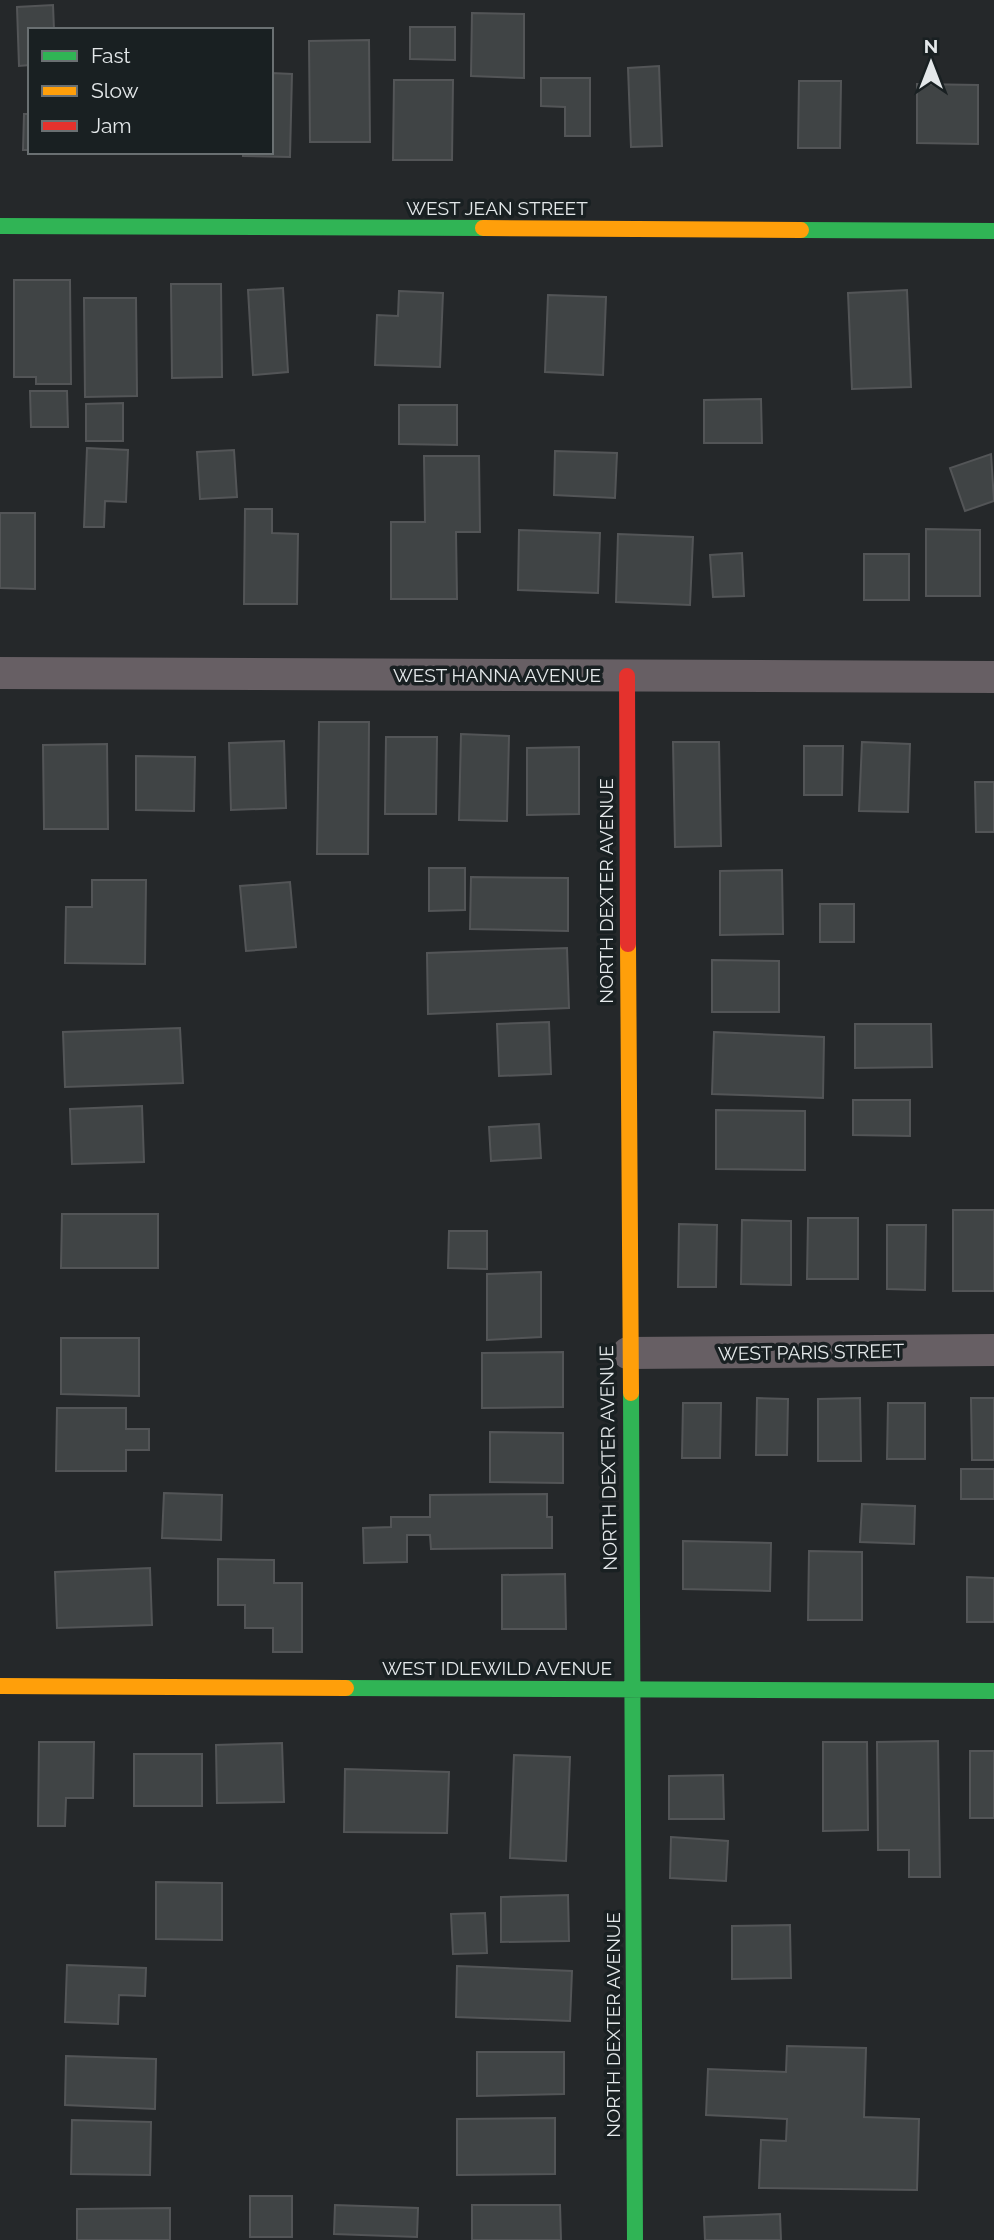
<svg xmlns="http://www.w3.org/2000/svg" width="994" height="2240" font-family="Raleway,sans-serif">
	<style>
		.building { fill: #404445; stroke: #535557; stroke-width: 2 }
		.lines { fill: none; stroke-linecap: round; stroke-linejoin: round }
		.street { stroke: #675f64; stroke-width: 32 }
		.fast { stroke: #30b455; stroke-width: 16 }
		.slow { stroke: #ff9f0a; stroke-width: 16 }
		.jam { stroke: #e5322d; stroke-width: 16 }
		.labels { text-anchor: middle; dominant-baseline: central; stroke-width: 7; stroke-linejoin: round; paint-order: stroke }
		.street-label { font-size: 19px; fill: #e4e8ea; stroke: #192022 }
	</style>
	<rect width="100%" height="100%" fill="#25282a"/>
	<path class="building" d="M53 5 54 30H30V65L19 66 17 7Z
		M472 13 524 14V78L471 76Z
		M410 27H455V60L410 59Z
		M369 40 370 142H310L309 41Z
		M659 66 662 146 631 147 628 68Z
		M271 73 292 74 290 157 243 156V152H271Z
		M541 78H590V136H565V107L541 106Z
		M394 80H453L452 160H393Z
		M799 81H841L840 148H798Z
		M917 84 978 85V144L917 143Z
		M24 114H30V150H23Z
		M14 280H70L71 384H36V377H14Z
		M171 284H221L222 377 172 378Z
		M283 288 288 372 253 375 248 290Z
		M907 290 911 387 852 389 848 293Z
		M399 291 443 293 440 367 375 365 377 315 398 316Z
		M548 295 606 297 603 375 545 372Z
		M84 298H136L137 396 85 397Z
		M30 391H67L68 427H31Z
		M761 399 762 443H704V400Z
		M123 403V441H86V404Z
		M399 405H457V445L399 444Z
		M87 448 128 450 126 502 105 501 104 527H84Z
		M234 450 237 497 200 499 197 452Z
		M555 451 617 453 615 498 554 495Z
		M991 454 994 501 965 511 950 468Z
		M424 456H479L480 532H456L457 599H391V522H425Z
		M245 509H272V533L298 534 297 604H244Z
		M0 513H35V589L0 588Z
		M926 529 980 530V596H926Z
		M519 530 600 533 598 593 518 590Z
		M618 534 693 537 690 605 616 602Z
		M742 553 744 596 713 597 710 555Z
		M864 554H909V600H864Z
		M319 722H369L368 854H317Z
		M461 734 509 736 507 821 459 820Z
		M386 737H437L436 814H385Z
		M284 741 286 808 231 810 229 743Z
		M673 742H719L721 846 675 847Z
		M862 742 910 744 908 812 859 811Z
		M107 744 108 829H44L43 745Z
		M804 746H843L842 795H804Z
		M579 747V814L527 815V748Z
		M136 756 195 757 194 811 136 810Z
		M975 782H994V832H976Z
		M429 868H465V910L429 911Z
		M782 870 783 934 720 935V871Z
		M471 877 568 878V931L470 929Z
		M92 880H146L145 964 65 963 66 907H92Z
		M290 882 296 947 246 951 240 886Z
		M820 904H854V942H820Z
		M567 948 569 1008 428 1014 427 953Z
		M712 960 779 961V1012H712Z
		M549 1022 551 1074 499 1076 497 1024Z
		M855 1024H931L932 1067 855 1068Z
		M180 1028 183 1083 65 1087 63 1032Z
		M714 1032 824 1037 823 1098 712 1094Z
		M853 1100H910V1136L853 1135Z
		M142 1106 144 1162 72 1164 70 1109Z
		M716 1110 805 1111V1170L716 1169Z
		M539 1124 541 1158 491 1161 489 1127Z
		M953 1210H994V1291H953Z
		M62 1214H158V1268H61Z
		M808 1218H858V1279H807Z
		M742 1220 791 1221V1285L741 1284Z
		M679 1224 717 1225 716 1287H678Z
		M887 1225H926L925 1290 887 1289Z
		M449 1231H487V1269L448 1268Z
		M541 1272V1337L487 1340V1274Z
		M61 1338H139V1396L61 1394Z
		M563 1352V1407L482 1408V1353Z
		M757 1398 788 1399 787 1455H756Z
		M860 1398 861 1461H818V1399Z
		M971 1398H994V1460H972Z
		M683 1403H721L720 1458H682Z
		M888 1403H925V1459H887Z
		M57 1408H126V1429H149V1450H126V1471H56Z
		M490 1432 563 1433V1483L490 1482Z
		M961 1469H994V1499H961Z
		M164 1493 222 1495 221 1540 162 1538Z
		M547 1494V1517H552V1548L431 1549 430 1535H407V1562L364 1563 363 1528 391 1527V1517H430V1495Z
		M862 1504 915 1506 914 1544 860 1542Z
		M683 1541 771 1543 770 1591 683 1589Z
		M809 1551 862 1552V1620H808Z
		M218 1559 274 1560V1583H302V1652H273V1628H245V1605H218Z
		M150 1568 152 1625 57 1628 55 1572Z
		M565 1574 566 1629H502V1575Z
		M967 1577 994 1578V1622H967Z
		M938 1741 940 1877H909V1850H878L877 1742Z
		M39 1742H94L93 1798H66L65 1826H38Z
		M823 1742H867L868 1830 823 1831Z
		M282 1743 284 1802 217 1803 216 1745Z
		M970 1751H994V1818H970Z
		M134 1754H202V1806H134Z
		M514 1755 570 1757 566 1861 510 1858Z
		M345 1769 449 1772 447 1833 344 1832Z
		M723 1775 724 1819H669V1776Z
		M671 1837 728 1841 726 1881 670 1878Z
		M156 1882 222 1883V1940L156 1939Z
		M568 1895 569 1941 501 1942V1897Z
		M485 1913 487 1953 453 1954 451 1914Z
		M790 1925 791 1978 732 1979V1926Z
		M67 1965 146 1968 145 1996 119 1995 118 2024 65 2022Z
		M457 1966 572 1971 570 2021 456 2017Z
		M787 2046 866 2048 864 2117 919 2119 917 2190 759 2188 761 2140 786 2141 787 2119 706 2115 708 2069 786 2072Z
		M477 2052H564V2094L477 2096Z
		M66 2056 156 2059 155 2109 65 2105Z
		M555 2118V2174L457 2175V2119Z
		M72 2120 151 2122 150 2175 71 2174Z
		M250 2196H292V2237H250Z
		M335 2205 418 2208 417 2237 334 2234Z
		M472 2205H560L561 2240H472Z
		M170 2208V2240H77V2209Z
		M780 2214 781 2240H705L704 2217Z"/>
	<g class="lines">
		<path class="street" d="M0 673 994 677
			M628 1353 994 1350"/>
		<path class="fast" d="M0 226 483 228
			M801 230 994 231
			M631 1393 635 2240
			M346 1688 994 1691"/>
		<path class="slow" d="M483 228 801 230
			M628 944 631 1393
			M0 1686 346 1688"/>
		<path class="jam" d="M627 676 628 944"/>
	</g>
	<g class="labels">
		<g class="street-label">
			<text x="497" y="208">WEST JEAN STREET</text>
			<text x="497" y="675">WEST HANNA AVENUE</text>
			<text transform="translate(606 891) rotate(-90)">NORTH DEXTER AVENUE</text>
			<text transform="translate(811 1352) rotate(-1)">WEST PARIS STREET</text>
			<text transform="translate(608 1458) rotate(-91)">NORTH DEXTER AVENUE</text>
			<text x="497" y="1668">WEST IDLEWILD AVENUE</text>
			<text transform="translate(613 2025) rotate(-90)">NORTH DEXTER AVENUE</text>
		</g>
	</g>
	<rect x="28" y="28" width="245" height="126" fill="#192022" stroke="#6a7072" stroke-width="2"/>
	<rect x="42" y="51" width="35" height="10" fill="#30b455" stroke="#6a7072" stroke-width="2"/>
	<text x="91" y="63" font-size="21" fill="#e4e8ea">Fast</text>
	<rect x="42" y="86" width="35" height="10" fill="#ff9f0a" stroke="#6a7072" stroke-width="2"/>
	<text x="91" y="98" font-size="21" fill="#e4e8ea">Slow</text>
	<rect x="42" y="121" width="35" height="10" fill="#e5322d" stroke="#6a7072" stroke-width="2"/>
	<text x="91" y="133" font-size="21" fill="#e4e8ea">Jam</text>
	<g transform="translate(931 63)" stroke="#192022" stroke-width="5" paint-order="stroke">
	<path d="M0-5L12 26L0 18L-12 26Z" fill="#e4e8ea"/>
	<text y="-10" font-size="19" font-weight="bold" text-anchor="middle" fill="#e4e8ea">N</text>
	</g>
</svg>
